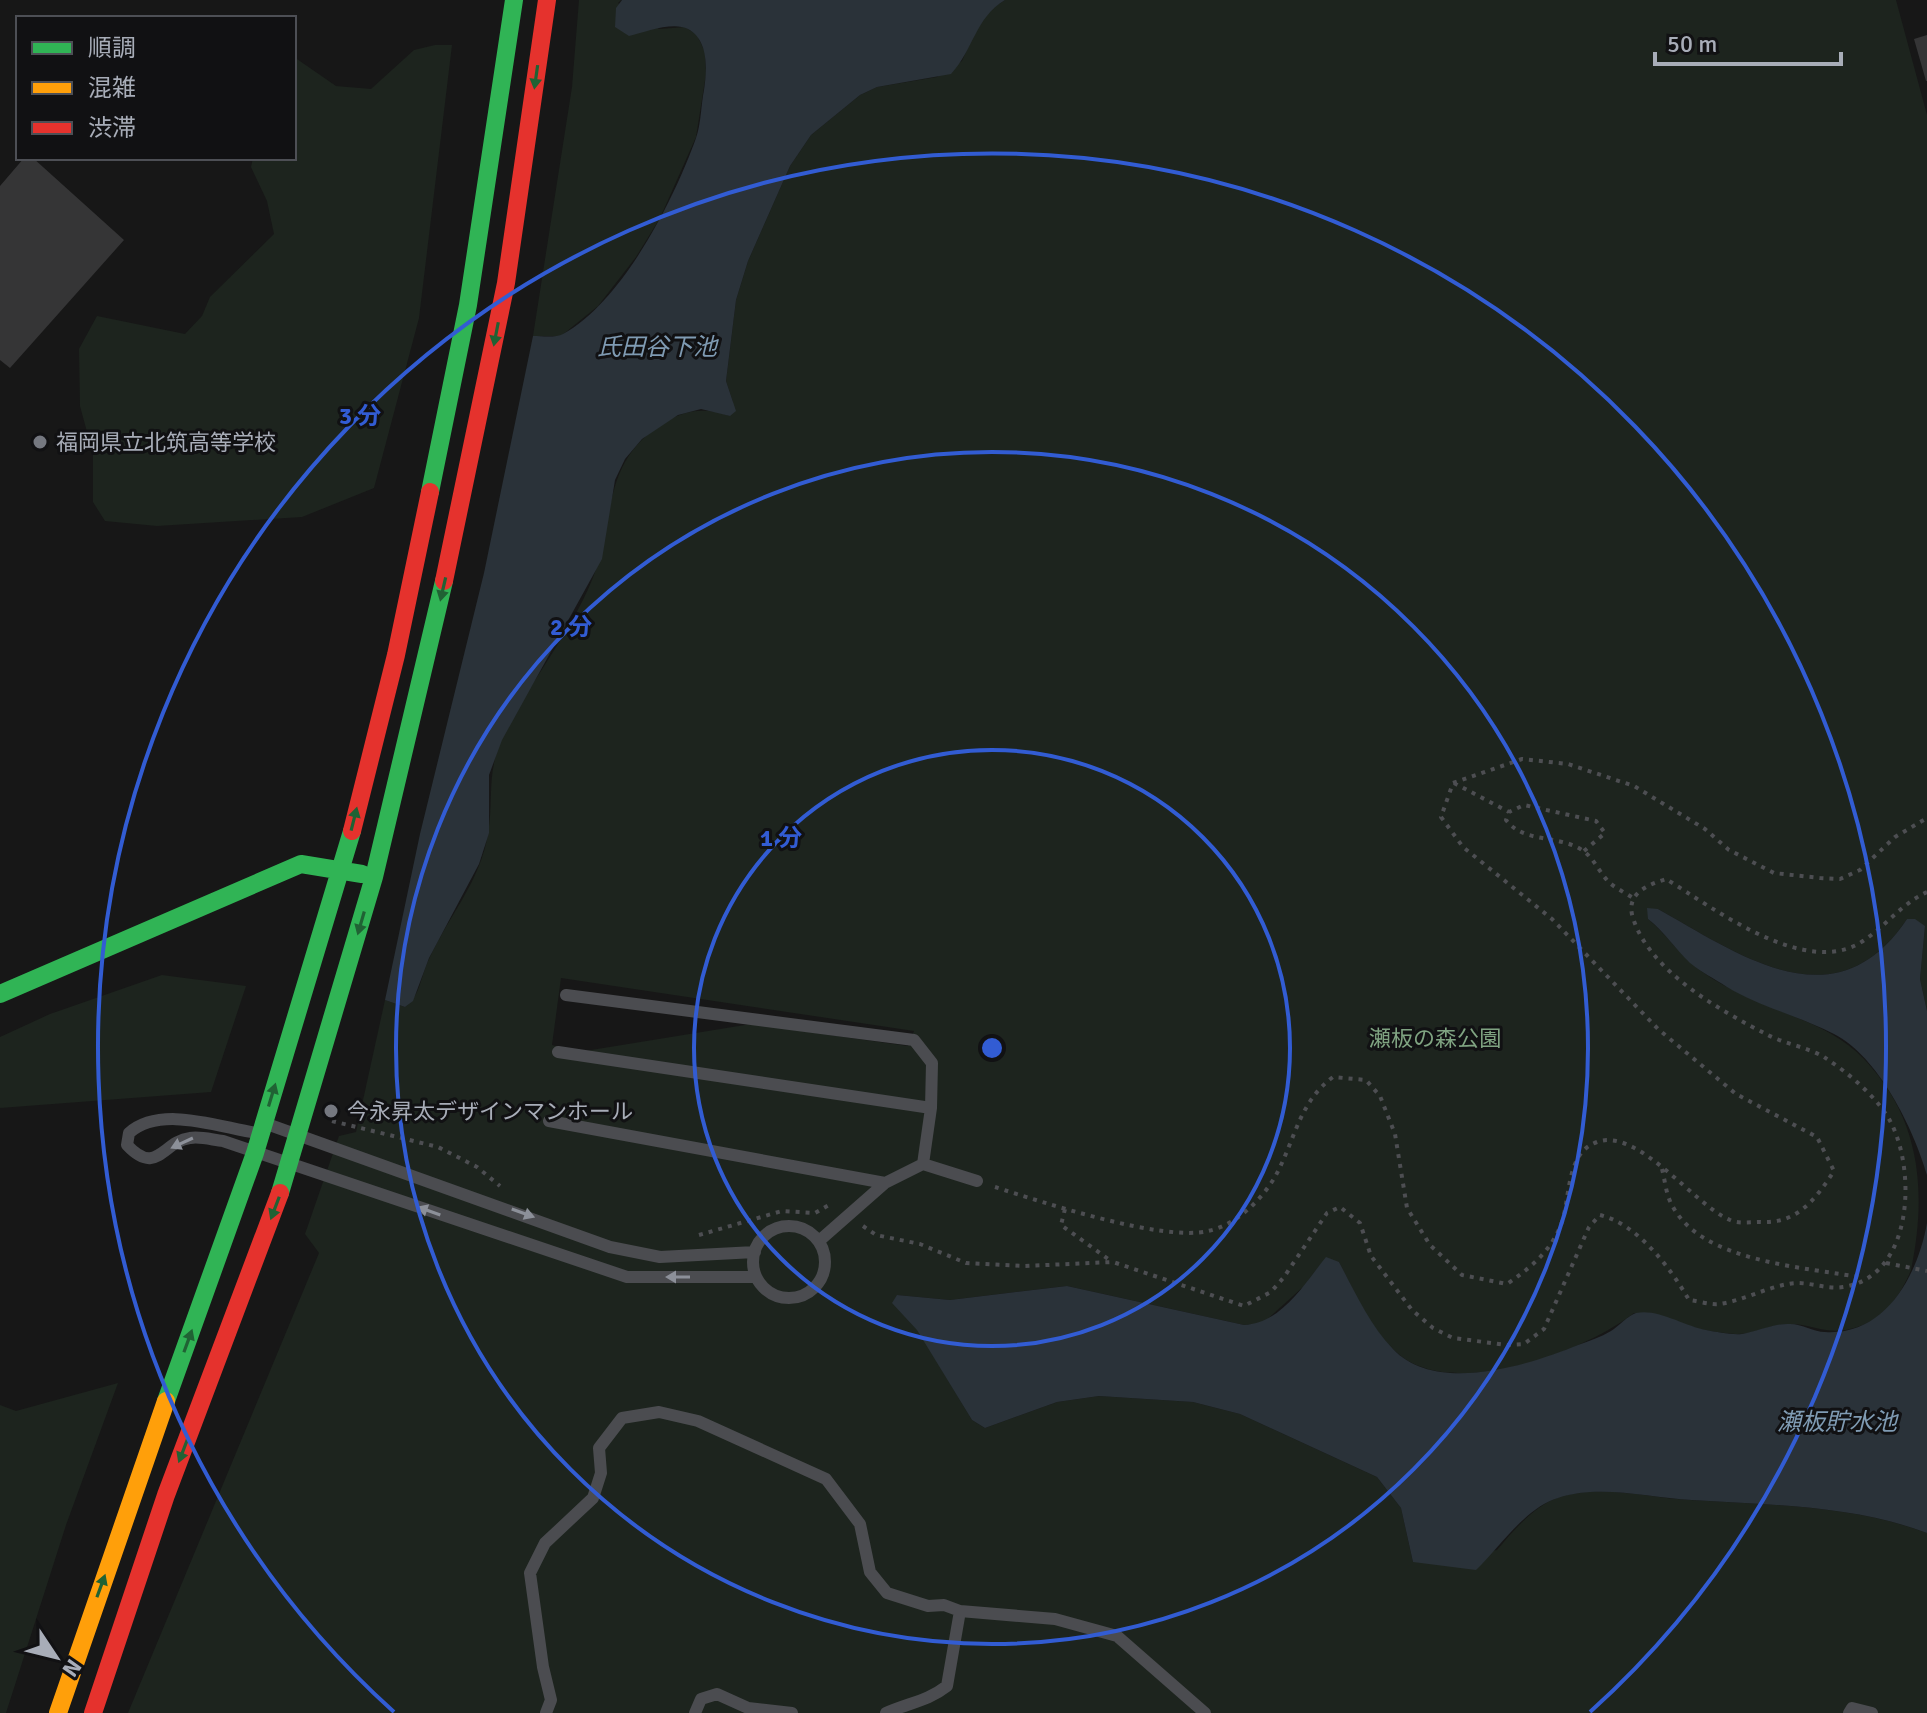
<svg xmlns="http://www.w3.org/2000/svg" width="1927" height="1713" font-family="Signika,'Noto Sans JP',sans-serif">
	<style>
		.green { fill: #1d241e; fill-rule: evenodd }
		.water { fill: #2a3239 }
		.building { fill: #353536 }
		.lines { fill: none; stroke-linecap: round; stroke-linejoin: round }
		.path { stroke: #4d4e52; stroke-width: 4; stroke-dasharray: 4 6; stroke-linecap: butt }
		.lane { stroke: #4b4c50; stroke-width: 12 }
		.fast { stroke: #30b455; stroke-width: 18 }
		.slow { stroke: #ff9f0a; stroke-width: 18 }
		.jam { stroke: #e5322d; stroke-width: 18 }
		.oneway { fill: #206234 }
		.oneway2 { fill: #8c9099 }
		.ring { fill: none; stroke: #325cd3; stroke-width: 4 }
		.poi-dot { fill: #757880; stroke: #111113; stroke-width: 3 }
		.labels { text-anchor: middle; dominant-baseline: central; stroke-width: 6; stroke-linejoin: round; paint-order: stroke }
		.poi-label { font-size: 22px; fill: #a8adb8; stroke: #111113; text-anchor: start }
		.park-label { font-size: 22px; fill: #7fa381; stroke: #111113 }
		.water-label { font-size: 24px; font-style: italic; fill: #7f9bb3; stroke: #111113 }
		.centre { fill: #325cd3; stroke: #111113; stroke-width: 4 }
		.ring-label { font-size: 24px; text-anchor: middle; font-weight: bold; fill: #325cd3; stroke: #111113; stroke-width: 6; stroke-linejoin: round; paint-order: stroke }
	</style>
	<rect width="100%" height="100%" fill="#171717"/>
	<path class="green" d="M579 0H621L618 3 659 29 685 27 697 35 705 52 706 74 696 137 660 218 636 257 598 306 561 336H533L572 87Z
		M1005 0H1896L1927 115V1011L1920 979 1925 926 1907 919C1836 1025 1742 956 1658 909L1648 919C1664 932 1675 948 1690 962 1701 972 1717 982 1731 989 1774 1013 1829 1022 1864 1059 1921 1119 1927 1192 1911 1270 1901 1294 1886 1317 1860 1326 1828 1338 1817 1324 1789 1324 1771 1324 1753 1335 1735 1334 1702 1332 1667 1321 1634 1313 1584 1352 1448 1404 1394 1350 1369 1326 1354 1292 1339 1262L1320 1265 1304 1286 1262 1324 1244 1325 1067 1286 950 1300 897 1295 972 1420 985 1428 1057 1402 1099 1396 1193 1402 1240 1414 1377 1477 1401 1508 1413 1562 1497 1550C1513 1531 1533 1507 1557 1498 1599 1483 1648 1498 1691 1500 1770 1505 1852 1505 1927 1533V1713H128L319 1253 305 1234 339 1136 356 1132 385 1000 405 1007C420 997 421 975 429 959 448 917 481 881 488 833 494 798 486 775 502 738 528 684 569 636 592 580 617 518 599 461 667 421 688 409 707 408 730 416L733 402 726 381 736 300 748 261 790 166 811 135 860 95 877 87 937 77 962 61 978 25 991 9ZM561 978 914 1031 908 1046 751 1024 579 1052 552 1045Z
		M435 45H452L419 318 374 488 302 517 157 526 105 521 93 502V454L80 406 79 349 97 316 185 334 202 316 210 297 274 234 267 201 251 167 253 158H294V57L336 86 371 89 414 50Z
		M162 975 246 986 211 1092 0 1108V1037L50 1014Z
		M118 1383 66 1525 6 1713H0V1405L16 1411Z"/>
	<path class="water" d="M622 0H1005C975 18 974 49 951 74L877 87 860 95 811 135 790 166 748 261 736 300 726 381 736 411 730 416 701 409 678 415 642 439 625 459 615 480 602 559 502 740 489 775V833L479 864 429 958 413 1001 405 1007 385 1000 420 834 484 573 533 336C542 336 556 338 563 334 622 302 674 200 696 138 701 124 701 105 704 90 707 70 709 40 688 29 673 21 645 32 629 36L615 27 616 8Z
		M1647 908 1658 909C1742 956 1836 1025 1907 919H1915L1925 926 1920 979 1927 1011V1175C1914 1129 1878 1056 1834 1034 1799 1016 1760 1007 1727 987 1715 979 1701 972 1690 963 1675 949 1665 932 1648 919Z
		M1927 1223V1533C1853 1505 1770 1505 1692 1500 1648 1498 1601 1484 1558 1498 1525 1508 1500 1547 1476 1570L1413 1562 1401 1508 1377 1477 1240 1414 1193 1402 1099 1396 1057 1402 985 1428 972 1420 917 1330 892 1303 897 1295 950 1300 1067 1286 1244 1325C1282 1323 1304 1284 1326 1257L1339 1262C1355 1292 1369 1324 1393 1349 1436 1395 1529 1365 1578 1345 1589 1341 1601 1337 1611 1331 1619 1326 1627 1316 1636 1313 1657 1308 1685 1326 1706 1330 1717 1332 1731 1335 1742 1334 1758 1331 1775 1323 1790 1324 1802 1324 1814 1332 1825 1332 1886 1336 1918 1274 1927 1223Z"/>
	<path class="building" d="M1927 35V81H1926L1914 39Z
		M24 158H33L124 240 10 368 0 360V186Z"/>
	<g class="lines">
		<path class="path" d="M1454 783 1509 812
			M1584 851 1605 833 1596 821 1524 805 1509 812 1506 820C1525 844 1557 834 1582 850 1593 857 1598 870 1607 880 1613 887 1624 892 1633 898
			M332 1121 438 1147 477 1167 500 1186
			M1662 1169C1665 1180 1666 1195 1672 1205 1701 1263 1807 1267 1864 1278
			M995 1187C1042 1202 1162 1242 1208 1231 1236 1225 1262 1200 1276 1175 1295 1140 1299 1102 1333 1077L1366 1080 1380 1096 1395 1134 1407 1208 1430 1245 1462 1275 1507 1284C1530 1268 1549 1253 1560 1227 1571 1203 1564 1153 1597 1142 1638 1127 1694 1205 1730 1220 1738 1224 1751 1222 1760 1222 1797 1224 1815 1200 1834 1171L1817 1137 1736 1094 1658 1029 1552 919 1463 847 1441 817 1453 783 1522 759 1568 764 1634 786 1705 829 1729 850 1774 873 1820 878 1840 879 1860 870 1895 837 1927 818
			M1065 1209 1061 1225 1111 1261
			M863 1226 876 1235 920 1244 966 1263 1025 1266 1113 1262 1244 1306 1271 1292 1284 1277 1327 1213 1340 1207 1360 1223 1371 1256 1412 1310 1433 1328 1453 1338 1507 1345 1524 1344 1544 1329 1589 1227 1600 1215C1637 1224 1670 1267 1689 1300 1698 1301 1710 1305 1719 1304 1742 1301 1765 1288 1788 1284 1806 1280 1825 1290 1843 1287 1914 1277 1917 1168 1889 1119 1875 1095 1847 1072 1824 1057 1807 1047 1785 1044 1768 1035 1721 1011 1650 972 1633 918 1625 894 1647 885 1666 879 1715 909 1806 979 1863 941 1886 926 1901 904 1927 892
			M699 1235 782 1211 815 1213 829 1205
			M1886 1263 1927 1271"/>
		<path class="lane" d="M566 995 914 1040 932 1063 931 1108 923 1164
			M558 1052 931 1108
			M549 1121 885 1183
			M267 1124 610 1247 660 1257 755 1252
			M257 1133C218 1127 161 1105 129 1133L127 1145C157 1177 163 1141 190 1138 200 1136 213 1140 223 1141L627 1277H756
			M753 1262a36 36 0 1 1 72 0a36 36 0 1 1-72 0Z
			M819 1241 885 1183 923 1164 977 1181
			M546 1713 551 1700 543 1667 530 1573 545 1543 593 1498 601 1473 599 1448 622 1418 659 1412 698 1421 826 1479 860 1524 870 1572 887 1593 928 1606 944 1605 960 1611 1055 1619 1117 1636 1205 1713
			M695 1713 701 1699 717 1694 748 1708 792 1713
			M886 1713C908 1703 928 1701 947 1686L960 1611
			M1849 1713 1852 1708 1872 1713"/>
		<path class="fast" d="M430 492 468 305 514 0
			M0 994 301 864 362 874
			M280 1193 374 877 444 581
			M166 1401 255 1153 352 831"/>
		<path class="slow" d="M58 1713 166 1401"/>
		<path class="jam" d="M444 581 506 283 547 0
			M352 831 396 655 430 492
			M93 1713 166 1495 280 1193"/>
	</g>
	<defs><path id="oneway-solid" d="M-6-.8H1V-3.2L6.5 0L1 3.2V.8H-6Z" transform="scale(2)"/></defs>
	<g class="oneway">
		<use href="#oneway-solid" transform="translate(536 77) rotate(98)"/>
		<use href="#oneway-solid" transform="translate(496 334) rotate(101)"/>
		<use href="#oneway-solid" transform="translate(443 589) rotate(103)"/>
		<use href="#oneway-solid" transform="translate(354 819) rotate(-76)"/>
		<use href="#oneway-solid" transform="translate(361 923) rotate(106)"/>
		<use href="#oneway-solid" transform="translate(272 1095) rotate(-73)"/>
		<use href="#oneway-solid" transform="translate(275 1208) rotate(111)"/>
		<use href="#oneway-solid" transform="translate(188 1341) rotate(-70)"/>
		<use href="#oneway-solid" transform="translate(183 1451) rotate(111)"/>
		<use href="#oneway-solid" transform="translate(101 1586) rotate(-70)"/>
	</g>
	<g class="oneway2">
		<use href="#oneway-solid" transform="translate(182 1143) rotate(155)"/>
		<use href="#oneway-solid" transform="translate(429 1211) rotate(-161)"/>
		<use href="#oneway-solid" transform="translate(523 1213) rotate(20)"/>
		<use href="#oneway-solid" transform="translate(678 1277) rotate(-180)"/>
	</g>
	<g class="ring">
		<circle cx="992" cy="1048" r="298"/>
		<circle cx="992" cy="1048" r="596"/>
		<path d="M394 1712A894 894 0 1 1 1590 1712"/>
	</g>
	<g class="poi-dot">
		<circle cx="40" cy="442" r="8"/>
		<circle cx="331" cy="1111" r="8"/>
	</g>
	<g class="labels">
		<g class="poi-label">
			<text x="56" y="442">福岡県立北筑高等学校</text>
			<text x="347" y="1111">今永昇太デザインマンホール</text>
		</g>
		<g class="park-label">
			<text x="1435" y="1038">瀬板の森公園</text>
		</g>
		<g class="water-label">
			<text x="657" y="347">氏田谷下池</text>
			<text x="1837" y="1422">瀬板貯水池</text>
		</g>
	</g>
	<circle cx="992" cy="1048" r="12" class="centre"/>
	<g class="ring-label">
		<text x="360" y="424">3 分</text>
		<text x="571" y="635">2 分</text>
		<text x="781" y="846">1 分</text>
	</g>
	<rect x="16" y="16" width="280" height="144" fill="#111113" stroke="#4d4f55" stroke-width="2"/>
	<rect x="32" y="42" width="40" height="12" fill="#30b455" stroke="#4d4f55" stroke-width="2"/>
	<text x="88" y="56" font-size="24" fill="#a8adb8">順調</text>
	<rect x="32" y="82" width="40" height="12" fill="#ff9f0a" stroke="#4d4f55" stroke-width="2"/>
	<text x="88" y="96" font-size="24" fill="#a8adb8">混雑</text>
	<rect x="32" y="122" width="40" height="12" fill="#e5322d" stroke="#4d4f55" stroke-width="2"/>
	<text x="88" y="136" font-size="24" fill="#a8adb8">渋滞</text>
	<g transform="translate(56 1657) rotate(125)" stroke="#111113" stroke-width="6" paint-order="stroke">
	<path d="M0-6L14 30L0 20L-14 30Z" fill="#a8adb8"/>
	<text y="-12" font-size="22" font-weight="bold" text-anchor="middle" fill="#a8adb8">N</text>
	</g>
	<path d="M1655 52v12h186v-12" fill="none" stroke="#a8adb8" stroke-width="4"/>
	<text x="1667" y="52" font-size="24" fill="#a8adb8" stroke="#111113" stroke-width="6" paint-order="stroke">50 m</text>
</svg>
